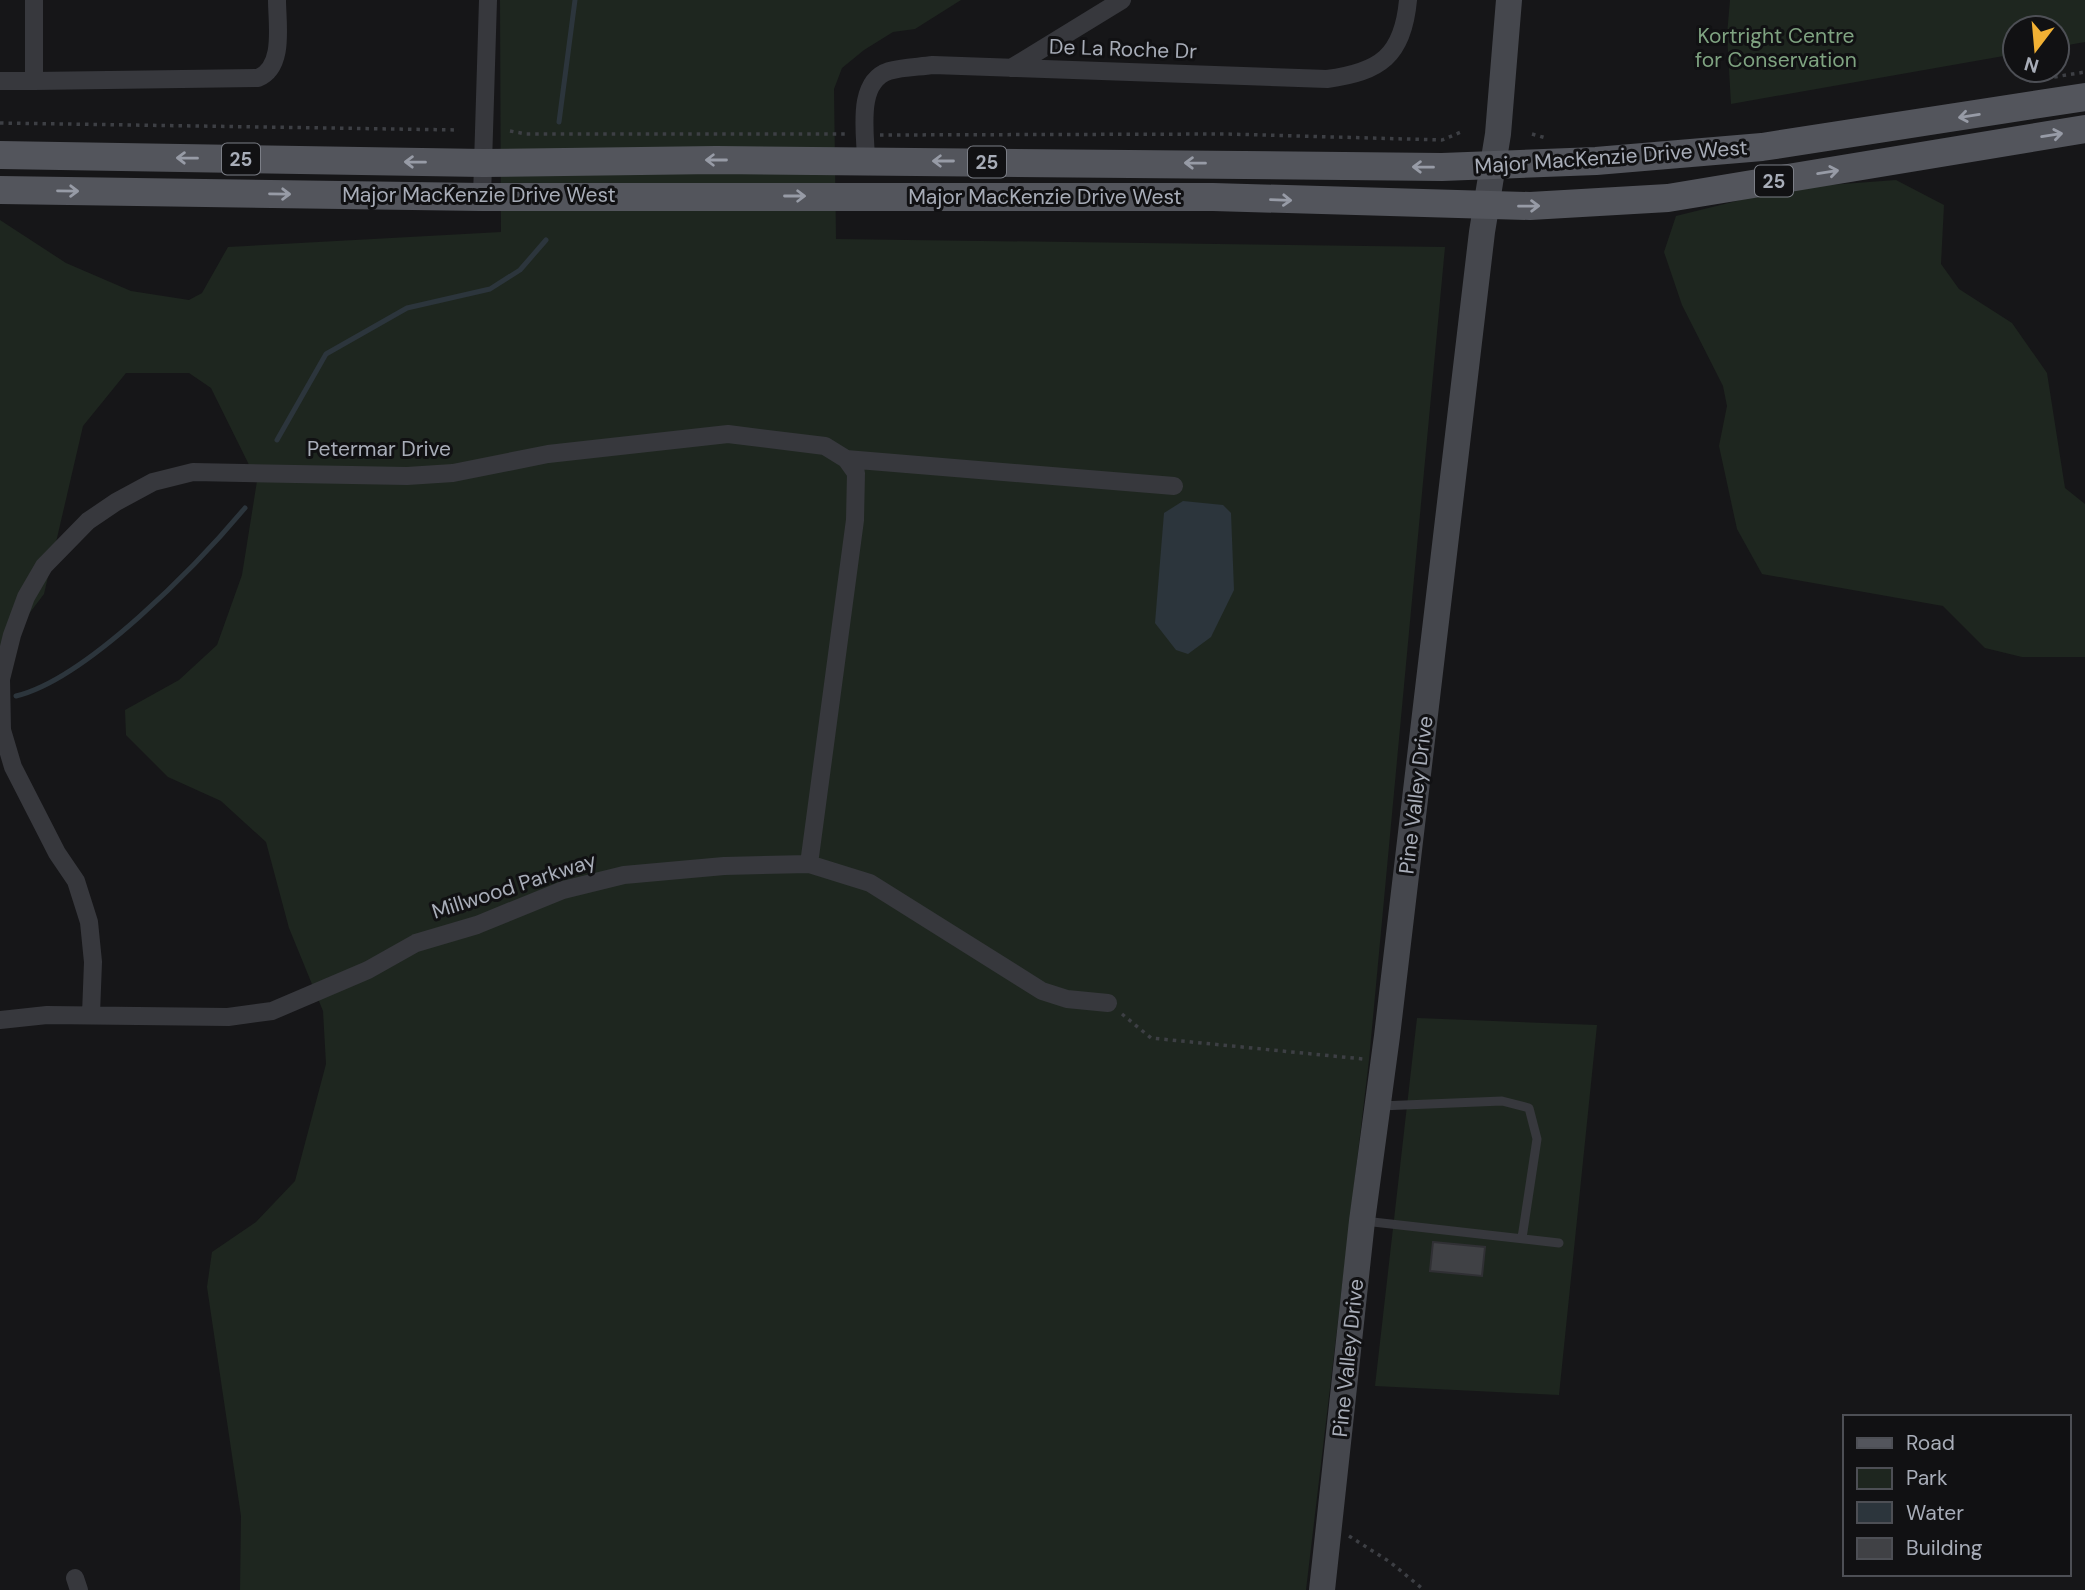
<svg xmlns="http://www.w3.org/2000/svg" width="2085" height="1590" font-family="'DM Sans',sans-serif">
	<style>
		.green { fill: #1e261f }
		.water { fill: #2c353c }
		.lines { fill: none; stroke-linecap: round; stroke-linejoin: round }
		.stream { stroke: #2c353c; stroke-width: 5 }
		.building { fill: #404145; stroke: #303034; stroke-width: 2 }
		.path { stroke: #3d3f44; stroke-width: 3.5; stroke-dasharray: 3.5 5; stroke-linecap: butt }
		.lane { stroke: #37383d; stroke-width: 9 }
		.street { stroke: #37383d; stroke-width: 18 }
		.secondary { stroke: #45474d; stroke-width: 26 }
		.primary { stroke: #53555c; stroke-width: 28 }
		.oneway { stroke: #979ba6 }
		.labels { text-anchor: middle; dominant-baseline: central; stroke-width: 6; stroke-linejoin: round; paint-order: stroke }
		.shield { fill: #111113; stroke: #7b7e86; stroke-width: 2 }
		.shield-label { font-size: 19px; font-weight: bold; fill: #a8adb8 }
		.park-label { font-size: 21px; fill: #7fa381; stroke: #111113 }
		.street-label { font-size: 21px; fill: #a8adb8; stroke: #111113 }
	</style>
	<rect width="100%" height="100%" fill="#161618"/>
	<path class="green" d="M500 0H961L915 29 893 32 864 50 842 68 834 89 836 239 1445 247 1369 1060 1306 1590H240L241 1516 207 1287 212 1252 256 1222 295 1181 326 1064 323 1011 289 928 266 842 221 801 168 777 126 735 125 710 179 680 217 645 242 575 257 481 211 388 189 373H126L83 426 44 594 0 652V220L66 263 131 291 189 300 202 293 228 247 501 232Z
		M1730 0H2085V42L2057 47V28H2015V54L1731 104 1727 35Z
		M1896 180 1944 205 1941 264 1959 289 2012 323 2047 373 2065 488 2085 504V657H2022L1985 648 1943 606 1762 574 1737 529 1719 446 1727 406 1723 386 1682 305 1664 252 1676 216 1789 188Z
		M1417 1018 1597 1025 1559 1395 1375 1386Z"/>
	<path class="water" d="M1183 501 1223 505 1231 513 1234 590 1211 637 1188 654 1176 650 1155 623 1164 513Z"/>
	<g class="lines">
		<path class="stream" d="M559 122 575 0
			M277 440 326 354 407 308 490 289 520 270 546 240
			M16 696C87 679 198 564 245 508"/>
	</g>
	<path class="building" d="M1433 1242 1485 1247 1482 1276 1430 1271Z"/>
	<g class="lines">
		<path class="path" d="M2029 81 2085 72
			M0 123 459 130
			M510 131 526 134H848
			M1532 134 1546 138
			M880 135 1227 134 1442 140 1461 132
			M1122 1014 1151 1038 1363 1059
			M1349 1536 1390 1562 1424 1590"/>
		<path class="lane" d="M1380 1106 1502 1101 1529 1108 1537 1139 1522 1238
			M1364 1221 1559 1243"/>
		<path class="street" d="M1011 68 1122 0
			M0 81H34V0
			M34 81 258 78C285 67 277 24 277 0
			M866 161C866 135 855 82 889 71 902 67 919 67 933 65L1327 79C1380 72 1403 56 1408 0
			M482 197 488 0
			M846 459 1174 486
			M91 1014 93 962 89 922 76 881 57 853 13 767 2 730 1 679 12 635 26 597 44 566 88 521 116 502 153 482 193 472 407 476 453 473 548 454 728 434 825 446 846 459 856 473 855 520 809 864
			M0 1020 47 1015 228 1017 272 1011 368 970 416 943 477 925 563 890 624 875 724 866 809 864 870 883 1042 991 1067 999 1108 1003
			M75 1578 79 1590"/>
		<path class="secondary" d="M1322 1590 1362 1221 1387 1036 1482 232 1498 134 1509 0"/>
		<path class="primary" d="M0 155 483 163 716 160 1442 167 1596 161 1762 147 2085 97
			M0 190 482 197H1213L1530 206 1668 198 2085 129"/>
	</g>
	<defs><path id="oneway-shaft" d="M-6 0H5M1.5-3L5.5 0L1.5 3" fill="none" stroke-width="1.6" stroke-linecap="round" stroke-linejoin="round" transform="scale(1.75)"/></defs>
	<g class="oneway">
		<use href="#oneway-shaft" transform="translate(1969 116) rotate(171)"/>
		<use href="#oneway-shaft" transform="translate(2052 135) rotate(-9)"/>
		<use href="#oneway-shaft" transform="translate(187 158) rotate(-179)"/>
		<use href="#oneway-shaft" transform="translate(716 160) rotate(180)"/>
		<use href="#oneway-shaft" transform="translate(943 161) rotate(-180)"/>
		<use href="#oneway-shaft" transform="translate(415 162) rotate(-179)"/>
		<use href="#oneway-shaft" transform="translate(1195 163) rotate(-179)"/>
		<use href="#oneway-shaft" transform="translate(1423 167) rotate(-179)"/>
		<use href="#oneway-shaft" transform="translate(1828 172) rotate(-9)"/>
		<use href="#oneway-shaft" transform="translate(68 191) rotate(1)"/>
		<use href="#oneway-shaft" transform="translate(280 194) rotate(1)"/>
		<use href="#oneway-shaft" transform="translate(795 196)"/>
		<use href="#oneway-shaft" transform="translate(1281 200) rotate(2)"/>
		<use href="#oneway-shaft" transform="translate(1529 206) rotate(-1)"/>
	</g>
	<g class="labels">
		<g class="shield">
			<rect x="222" y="143.5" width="38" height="31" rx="5"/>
			<rect x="968" y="146.5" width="38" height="31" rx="5"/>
			<rect x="1755" y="165.5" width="38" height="31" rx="5"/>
		</g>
		<g class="shield-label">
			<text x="241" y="159">25</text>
			<text x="987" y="162">25</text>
			<text x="1774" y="181">25</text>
		</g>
		<g class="park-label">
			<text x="1776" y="36">Kortright Centre<tspan x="1776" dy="24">for Conservation</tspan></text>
		</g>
		<g class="street-label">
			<text transform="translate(1123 49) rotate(2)">De La Roche Dr</text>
			<text transform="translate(1611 157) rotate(-4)">Major MacKenzie Drive West</text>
			<text x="479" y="195">Major MacKenzie Drive West</text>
			<text x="1045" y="197">Major MacKenzie Drive West</text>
			<text x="379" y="449">Petermar Drive</text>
			<text transform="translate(1416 795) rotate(-83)">Pine Valley Drive</text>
			<text transform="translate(514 886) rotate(-18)">Millwood Parkway</text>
			<text transform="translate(1348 1358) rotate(-84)">Pine Valley Drive</text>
		</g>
	</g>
	<rect x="1843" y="1415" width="228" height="161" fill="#111113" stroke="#4d4f55" stroke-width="2"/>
	<rect x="1857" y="1438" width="35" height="10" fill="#53555c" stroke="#4d4f55" stroke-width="2"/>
	<text x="1906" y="1450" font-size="21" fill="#a8adb8">Road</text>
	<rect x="1857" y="1468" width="35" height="21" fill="#1e261f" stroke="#4d4f55" stroke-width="2"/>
	<text x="1906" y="1485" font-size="21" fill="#a8adb8">Park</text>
	<rect x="1857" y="1502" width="35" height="21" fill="#2c353c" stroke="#4d4f55" stroke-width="2"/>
	<text x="1906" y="1520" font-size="21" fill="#a8adb8">Water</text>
	<rect x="1857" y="1538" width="35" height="21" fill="#404145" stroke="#4d4f55" stroke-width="2"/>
	<text x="1906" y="1555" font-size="21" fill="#a8adb8">Building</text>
	<g transform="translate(2036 49) rotate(196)"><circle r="33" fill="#111113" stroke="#4d4f55" stroke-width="2"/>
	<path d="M0-5L12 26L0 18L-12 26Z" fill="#f2b134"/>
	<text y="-10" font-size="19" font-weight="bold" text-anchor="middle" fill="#a8adb8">N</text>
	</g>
</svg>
